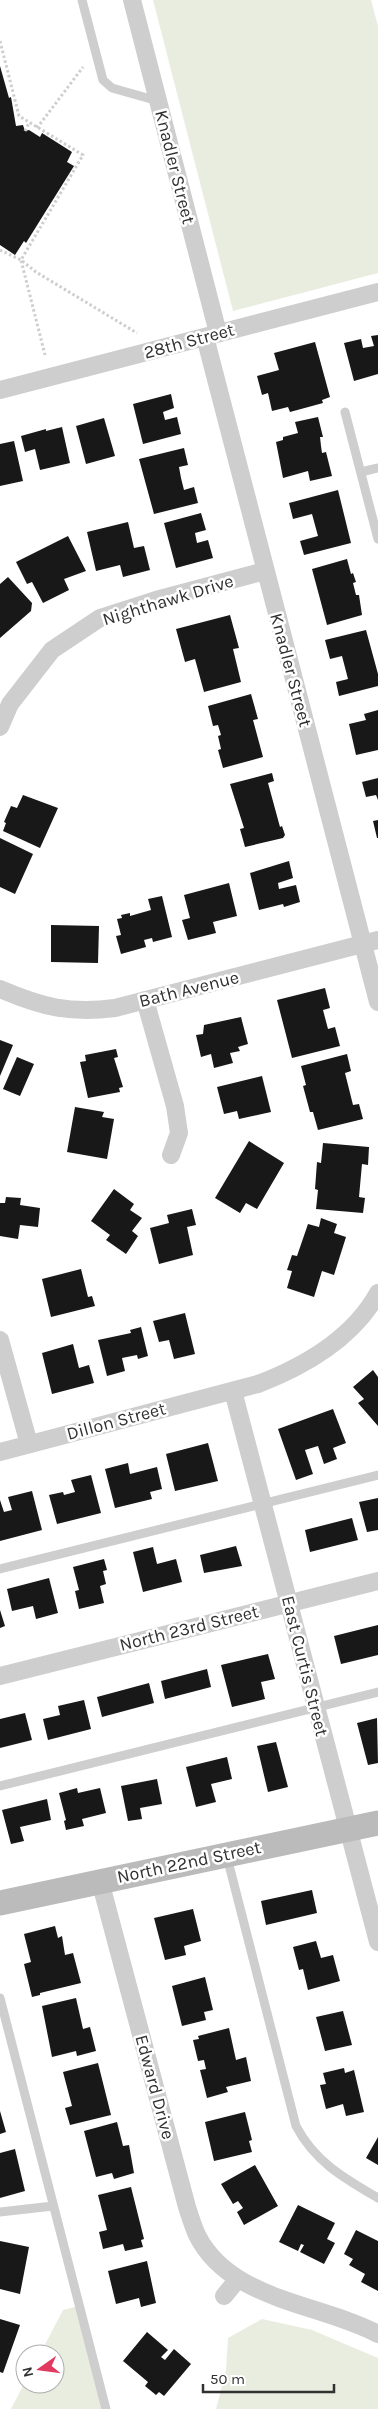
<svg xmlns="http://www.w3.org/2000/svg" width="378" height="2409" font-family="Karla,sans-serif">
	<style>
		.green { fill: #e9eddf }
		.building { fill: #181818 }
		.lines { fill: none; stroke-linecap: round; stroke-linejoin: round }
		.path { stroke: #cecece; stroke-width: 3; stroke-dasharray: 2.5 2.5; stroke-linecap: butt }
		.lane { stroke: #cecece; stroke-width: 9 }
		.street { stroke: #cecece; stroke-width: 18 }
		.secondary { stroke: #bbb; stroke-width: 25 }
		.labels { text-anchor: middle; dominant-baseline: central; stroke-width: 5; stroke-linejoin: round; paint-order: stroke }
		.street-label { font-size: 18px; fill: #313131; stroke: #fff }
	</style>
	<rect width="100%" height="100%" fill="#fff"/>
	<path class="green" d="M153 0H371L378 26V273L233 311Z
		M79 2306 107 2409H11L25 2382V2384H55V2354H40L63 2310Z
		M262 2319 312 2330 378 2358V2409H216L226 2370 228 2338Z"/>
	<path class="building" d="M0 66 9 98 11 97 16 126 23 125 25 131 29 130 40 137 42 133 72 152 67 162 74 166 26 243 24 241 15 255 0 245Z
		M378 335V374L354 381 344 343 361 339 363 348 374 346 371 336Z
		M315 342 330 397 322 400 323 403 290 412 288 407 272 411 268 393 262 395 257 376 279 370 274 353Z
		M171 394 174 408 163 412 165 420 177 417 181 434 143 444 133 404Z
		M318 417 323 437H320L321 446 322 453 326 452 332 476 310 481 308 471 283 478 276 442 283 440V437L298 433 295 422Z
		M104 418 115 456 86 464 76 426Z
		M62 427 70 463 40 470 35 449 25 452 21 436 46 429V431Z
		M14 441 23 481 0 486V444Z
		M184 448 188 465 179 467 181 478 184 490 194 487 198 503 154 514 139 459Z
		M338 490 351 543 304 555 300 541 318 536 312 514 293 519 289 503Z
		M201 513 206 530 195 533 197 543 208 540 213 558 176 568 164 523Z
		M128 522 134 548 144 546 150 570 123 577 120 565 96 571 87 532Z
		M68 536 86 571 64 579 69 590 43 603 32 582 27 584 16 562Z
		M347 559 351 574 353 573 356 582 353 583 356 595H359L362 615 327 625 312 569Z
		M8 577 32 603 31 611 0 638V584Z
		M230 615 239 648 233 649 241 682 204 692 195 659 185 662 176 629Z
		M366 630 378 674V686L339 696 336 682 348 679 342 656 330 659 325 640Z
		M251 694 258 719 253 720 263 757 223 768 218 750 221 749 218 736 221 735 218 725 213 726 208 706Z
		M378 710V750L356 755 349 724 366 720 364 714Z
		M272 773 274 781 268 783 280 827 282 826 285 835 283 838 245 847 240 829 244 828 230 784Z
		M378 778V800L376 795 366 797 362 782Z
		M23 795 58 808 40 848 3 831 6 823 4 822 11 806 17 808Z
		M378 820V838H377L373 821Z
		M0 838 33 854 15 894 0 887Z
		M289 861 293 878 278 883 279 889 296 885 300 902 284 907 283 904 259 910 250 873Z
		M229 883 237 916 213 922 216 933 188 940 182 920 190 918 184 895Z
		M162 896 172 937 153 942 152 938 144 940 146 947 121 954 116 936 121 935 117 919 122 918 121 915 130 913V916L151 910 148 899Z
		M51 925 99 926 98 963 51 962Z
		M325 988 330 1008 323 1010 328 1029 335 1027 340 1046 292 1058 277 1000Z
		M241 1017 248 1044 238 1047 240 1051 230 1053 233 1063 214 1068 211 1054 201 1057 196 1035 203 1034 204 1025Z
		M0 1040 13 1045 0 1076Z
		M116 1049 118 1057 114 1058 123 1087 119 1088 120 1092 88 1098 80 1062 86 1061 85 1055Z
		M347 1054 351 1071 345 1073 353 1105 359 1104 363 1119 318 1130 313 1112H310L303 1086 306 1085 301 1066Z
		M17 1057 34 1064 20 1096 3 1089Z
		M262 1076 271 1112 239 1119 237 1111 224 1114 217 1087Z
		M75 1107 104 1112 102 1117 114 1119 107 1159 67 1152Z
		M249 1141 284 1163 257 1209 246 1203 240 1213 215 1198Z
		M323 1143 369 1147 368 1165 362 1164 359 1197 365 1198 363 1213 316 1209 318 1190 315 1189 317 1162 321 1163Z
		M114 1189 134 1204 130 1210 142 1218 132 1231 138 1236 126 1254 106 1240 110 1235 91 1221Z
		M6 1197 21 1198 20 1205 40 1208 38 1227 20 1225 18 1239 0 1236V1203H5Z
		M192 1209 196 1225 187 1227 193 1255 159 1264 150 1228 169 1223 167 1215Z
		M321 1218 337 1224 334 1233 346 1237 334 1275 322 1271 314 1297 287 1288 292 1271 287 1270 292 1255 297 1256 308 1224 319 1227Z
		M81 1269 88 1297 92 1296 95 1306 51 1317 42 1279Z
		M185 1313 195 1354 174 1359 169 1340 159 1342 153 1321Z
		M141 1327 148 1356 138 1359 137 1355 122 1358 125 1371 107 1376 98 1340 131 1333 130 1330Z
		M73 1344 79 1368 89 1365 94 1383 52 1394 42 1353Z
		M373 1370 378 1377V1426L358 1403 364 1399 353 1387Z
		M333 1409 346 1443 333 1448 337 1459 324 1464 318 1446 305 1450 313 1474 296 1480 278 1429Z
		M208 1443 218 1481 175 1491 166 1454Z
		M128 1463 130 1474 157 1467 162 1489 150 1492 152 1499 115 1508 105 1469Z
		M91 1475 101 1513 57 1524 49 1495 63 1492 64 1495 75 1492 71 1480Z
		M32 1491 42 1530 0 1541V1500L4 1512 12 1510 8 1497Z
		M378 1498V1530L367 1532 359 1502Z
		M352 1518 358 1540 310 1552 305 1530Z
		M236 1546 242 1566 204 1573 200 1555Z
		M153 1547 157 1564 176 1559 182 1582 143 1592 133 1552Z
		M104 1559 107 1570 103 1571 106 1584 100 1586 104 1603 79 1609 75 1591 79 1590 73 1567Z
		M49 1578 58 1613 36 1619 33 1606 12 1611 7 1589Z
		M0 1610 5 1626 0 1628Z
		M378 1625V1655L341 1664 334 1636Z
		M268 1654 275 1679 261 1682 265 1699 232 1707 221 1665Z
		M207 1669 211 1687 165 1699 161 1681Z
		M149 1683 154 1703 102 1717 97 1697Z
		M84 1700 91 1729 48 1740 43 1719 60 1715 58 1706Z
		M25 1713 32 1740 0 1748V1719Z
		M377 1718 378 1763 368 1765 357 1723Z
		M276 1742 288 1787 268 1792 257 1746Z
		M227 1757 232 1779 211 1784 216 1802 196 1807 186 1767Z
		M157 1779 162 1804 140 1808 142 1819 128 1821 121 1786Z
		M77 1788 78 1793 100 1788 106 1813 82 1819 84 1826 66 1830 64 1821 66 1820 59 1793Z
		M47 1799 51 1820 20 1827 24 1841 11 1844 2 1810Z
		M312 1890 317 1913 266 1925 261 1901Z
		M193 1909 201 1941 184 1946 186 1955 165 1960 154 1918Z
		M55 1926 58 1938 62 1936 65 1955 73 1953 81 1983 40 1993V1995L32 1997 24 1964 31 1962 24 1934Z
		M316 1941 321 1958 333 1955 340 1981 308 1990 303 1969 299 1970 293 1947Z
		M205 1977 213 2010 204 2012 206 2020 182 2026 172 1986Z
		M76 1998 83 2029 90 2027 96 2051 77 2056 76 2051 52 2057 42 2006Z
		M343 2011 352 2045 325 2051 316 2017Z
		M229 2028 236 2060 246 2057 251 2081 226 2087 228 2092 207 2098 200 2070 206 2069 204 2060 198 2061 193 2040 199 2039 198 2036Z
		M98 2063 111 2115 70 2125 65 2108 72 2106 63 2072Z
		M344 2068 345 2073 354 2070 364 2112 346 2116 343 2104 326 2109 320 2085 326 2084 323 2073Z
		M0 2111 6 2132 0 2134Z
		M245 2112 252 2140 249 2141 252 2152 214 2161 205 2122Z
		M117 2122 123 2146 129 2145 134 2173 114 2179 112 2173 96 2177 84 2131Z
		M378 2137V2165L366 2158Z
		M15 2149 25 2191 0 2198V2153Z
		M255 2165 278 2206 244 2225 237 2212 243 2208 238 2201 233 2204 221 2184Z
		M131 2187 144 2239 141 2240 143 2247 125 2251 123 2244 103 2249 99 2232 107 2230 98 2195Z
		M298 2205 335 2223 327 2239 335 2243 324 2264 300 2252 304 2245 301 2244 298 2251 279 2242Z
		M356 2230 378 2241V2291L361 2282 365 2274 349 2265 353 2259 344 2254Z
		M0 2241 29 2247 20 2294 0 2289Z
		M147 2261 156 2303 141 2307 139 2298 116 2304 108 2271Z
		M0 2319 20 2325 3 2373 0 2372Z
		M147 2332 168 2350 161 2357 165 2360 174 2349 191 2364 164 2396 159 2392 156 2395 145 2386 148 2382 123 2361Z"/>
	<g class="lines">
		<path class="path" d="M0 41 19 116 83 155 21 260 45 355
			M37 128 83 67
			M25 131 29 123
			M0 250 21 260 36 272 137 333"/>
		<path class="lane" d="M82 0 103 80 112 88 158 101
			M345 412 378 539
			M361 472 378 468
			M0 1569 378 1475
			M0 1786 378 1692
			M227 1857 296 2126C315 2162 344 2178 378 2198
			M0 1998 106 2409
			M0 2212 53 2206"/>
		<path class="street" d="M132 0 218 333
			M205 337 378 1002
			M0 390 378 292
			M0 727 10 704 52 650 100 618 156 600 265 571
			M0 989C42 1007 70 1014 115 1008L378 940
			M145 1000 175 1106 179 1133 171 1155
			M0 1340 29 1444
			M233 1391 378 1942
			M0 1452 258 1384C305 1366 353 1338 378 1293
			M0 1676 378 1581
			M100 1881 187 2207C190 2216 193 2226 197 2235 230 2301 320 2303 378 2334
			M224 2296 238 2279"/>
		<path class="secondary" d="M0 1903 378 1823"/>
	</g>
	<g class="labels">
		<g class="street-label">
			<text transform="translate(175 167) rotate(76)">Knadler Street</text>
			<text transform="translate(189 341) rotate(-15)">28th Street</text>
			<text transform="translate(168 600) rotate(-17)">Nighthawk Drive</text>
			<text transform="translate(291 670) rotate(75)">Knadler Street</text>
			<text transform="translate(189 989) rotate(-14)">Bath Avenue</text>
			<text transform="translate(116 1421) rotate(-15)">Dillon Street</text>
			<text transform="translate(189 1628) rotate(-14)">North 23rd Street</text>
			<text transform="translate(305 1666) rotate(76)">East Curtis Street</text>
			<text transform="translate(189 1862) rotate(-12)">North 22nd Street</text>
			<text transform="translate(155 2087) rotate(75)">Edward Drive</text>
		</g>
	</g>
	<g transform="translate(40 2369) rotate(256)"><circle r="24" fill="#ffffff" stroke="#adadad"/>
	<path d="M0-4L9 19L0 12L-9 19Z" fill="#e2395e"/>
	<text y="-8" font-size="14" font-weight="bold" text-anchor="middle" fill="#313131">N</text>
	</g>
	<path d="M203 2384v8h131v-8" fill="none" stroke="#313131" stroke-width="2.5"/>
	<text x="210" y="2384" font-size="15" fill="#313131" stroke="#ffffff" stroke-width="4" paint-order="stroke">50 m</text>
</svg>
